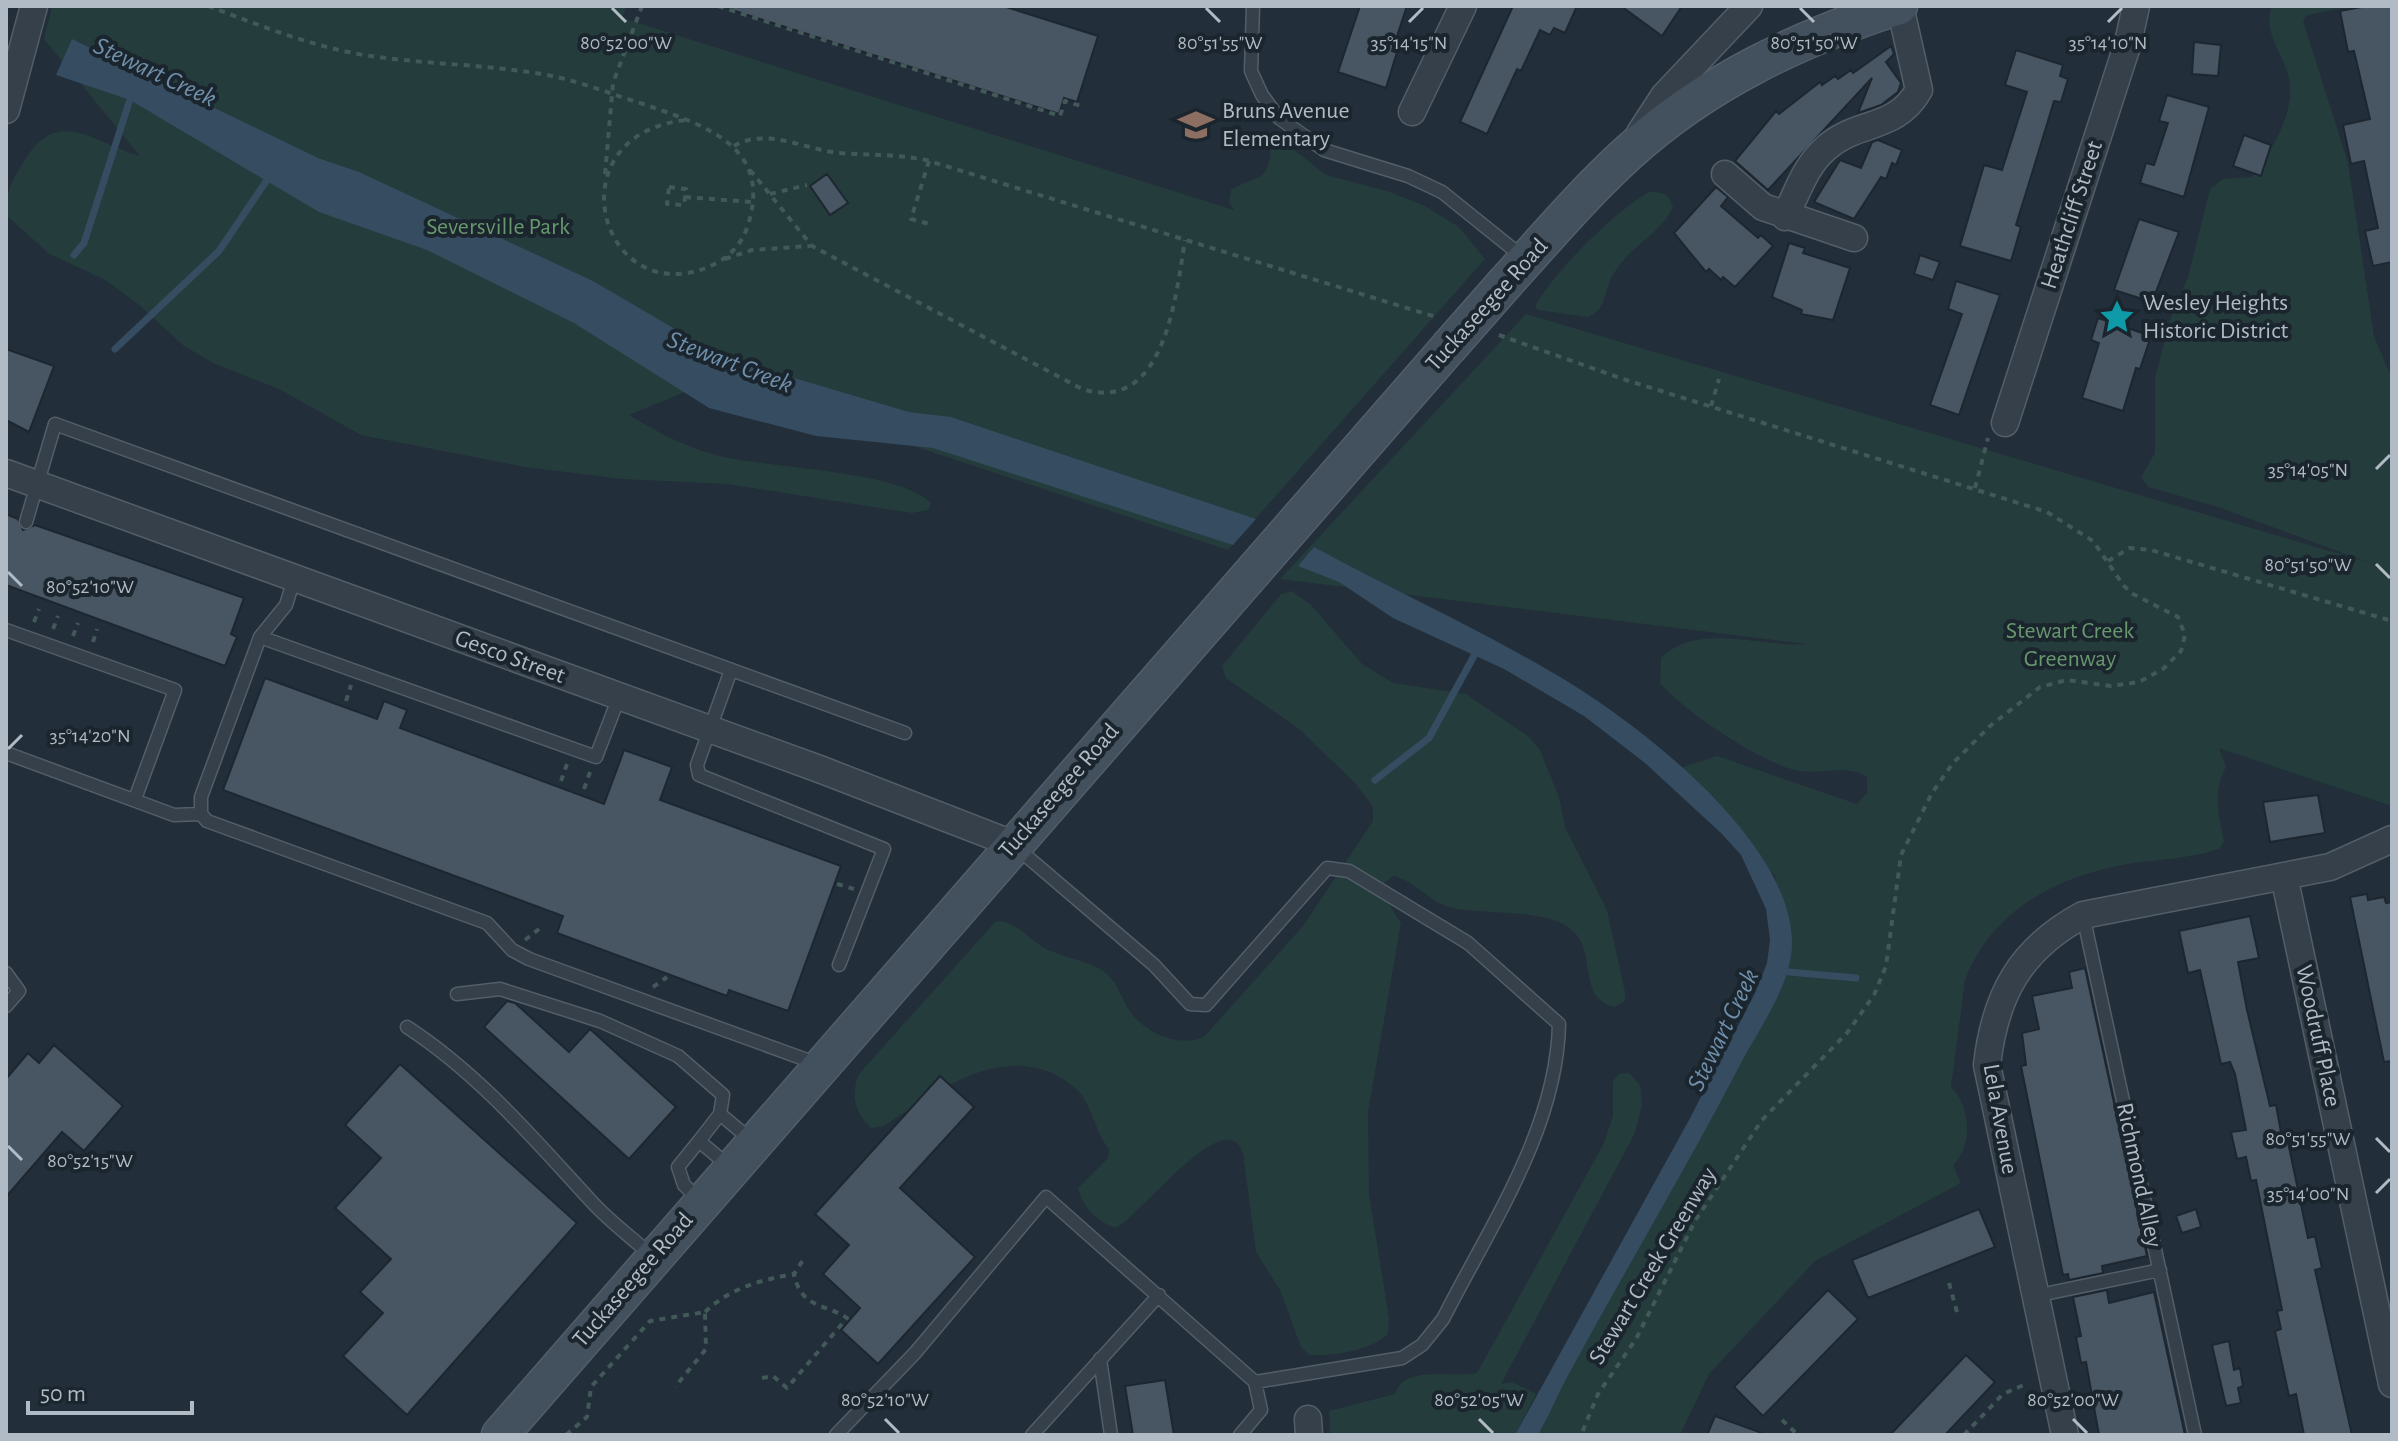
<svg xmlns="http://www.w3.org/2000/svg" width="2398" height="1441" font-family="'Alegreya Sans',sans-serif">
	<style>
		.green { fill: #253c3c }
		.water { fill: #354c61 }
		.lines { fill: none; stroke-linecap: round; stroke-linejoin: round }
		.stream { stroke: #354c61; stroke-width: 7 }
		.building { fill: #485663; stroke: #1d2731; stroke-width: 2 }
		.lane-casing { stroke: #535e68; stroke-width: 15 }
		.street-casing { stroke: #535e68; stroke-width: 29 }
		.secondary-casing { stroke: #535e68; stroke-width: 39 }
		.path { stroke: #435959; stroke-width: 4; stroke-dasharray: 6 6; stroke-linecap: butt }
		.lane { stroke: #35404a; stroke-width: 12 }
		.street { stroke: #35404a; stroke-width: 26 }
		.secondary { stroke: #43505d; stroke-width: 36 }
		.secondary-bridge-casing { stroke: #535e68; stroke-width: 39; stroke-linecap: butt }
		.secondary-bridge { stroke: #43505d; stroke-width: 36 }
		.ticks { fill: none; stroke: #b0bbc6; stroke-width: 3 }
		.labels { text-anchor: middle; dominant-baseline: central; stroke-width: 8; stroke-linejoin: round; paint-order: stroke }
		.poi-label { font-size: 24px; fill: #b0bbc6; stroke: #1b252e; text-anchor: start }
		.street-label { font-size: 24px; fill: #b0bbc6; stroke: #1b252e }
		.park-label { font-size: 24px; fill: #67976d; stroke: #1b252e }
		.water-label { font-size: 26px; font-style: italic; fill: #708faa; stroke: #1b252e }
		.ticks-label { font-size: 20px; text-anchor: middle; fill: #b0bbc6; stroke: #1b252e; stroke-width: 8; stroke-linejoin: round; paint-order: stroke }
	</style>
	<rect width="100%" height="100%" fill="#222e39"/>
	<path class="green" d="M52 6H627L622 18 1234 210 1229 202 1231 190C1260 173 1269 184 1271 144L1280 139 1326 175 1387 191 1425 206 1459 227 1485 259 1228 550 714 380 629 415C655 431 682 445 712 454 763 469 897 469 931 503L928 510 912 513 727 484 622 479 525 467 361 435 279 389 213 363 184 346 138 304 105 280 48 253 6 215C6 193 11 181 23 163 57 104 93 143 140 156L44 39Z
		M2272 6H2352L2307 15 2303 21 2348 163 2374 336 2392 379V806L2219 748 2226 767C2212 793 2219 814 2224 842L2219 849C2190 859 2158 859 2128 864 2057 876 1992 910 1965 980L1951 1087C1971 1106 1973 1147 1953 1165L1961 1183 1815 1261 1709 1374 1680 1435H1530L1700 1116 1784 932 1775 876 1668 772 1717 756 1857 804 1867 793V777C1848 763 1817 776 1795 770 1760 762 1682 710 1660 683L1661 658C1697 621 1762 648 1807 644L1280 579 1526 314 2370 563 2218 507 2148 487 2141 477 2155 453V378L2170 320 2188 277 2210 189 2223 179 2252 177C2271 151 2296 113 2289 78 2283 52 2262 33 2272 6Z
		M1649 192C1663 192 1668 193 1673 207 1660 235 1628 247 1613 275 1604 290 1607 310 1588 317L1538 310 1535 306C1553 273 1616 210 1649 192Z
		M1292 591 1311 605 1362 664 1393 683 1466 694 1528 736 1540 750 1559 797 1565 827 1607 910 1625 992V1001L1614 1007C1577 997 1597 954 1573 931 1550 908 1484 915 1453 908 1429 903 1417 882 1394 876L1382 884 1380 890 1401 923 1368 1112 1369 1194 1389 1318 1388 1334C1372 1350 1332 1357 1309 1355L1301 1347 1280 1290 1256 1252 1243 1153C1240 1148 1238 1141 1231 1140 1202 1134 1141 1213 1116 1228 1098 1222 1082 1207 1078 1188L1108 1158 1109 1149C1094 1131 1092 1101 1073 1086 1009 1036 939 1090 884 1126L871 1128C855 1111 851 1098 858 1075L996 921C1016 921 1026 937 1043 947 1062 958 1089 960 1106 973 1118 983 1121 997 1129 1010 1144 1033 1181 1049 1205 1036L1303 926 1373 821V807L1355 783 1299 729 1226 678 1222 666 1281 594Z
		M1629 1073 1640 1085 1642 1105 1635 1133 1501 1384 1512 1382 1536 1394 1515 1435H1330L1329 1411 1395 1394C1403 1364 1454 1378 1477 1373L1603 1145 1613 1116V1081L1619 1074Z"/>
	<path class="water" d="M72 39 318 158 359 172 593 281 723 357 909 412 951 417 1256 519 1233 545 933 448 816 436 709 408 574 323 427 250 319 212 130 100 56 75Z
		M1314 547C1393 590 1477 628 1555 674 1636 721 1790 839 1792 941 1793 983 1760 1027 1741 1063 1687 1167 1627 1267 1571 1370 1559 1391 1550 1414 1538 1435H1515L1689 1120 1755 993 1767 963 1770 940 1766 909 1741 855 1722 834 1645 763 1584 716 1504 669 1393 618 1339 582 1298 566Z"/>
	<g class="lines">
		<path class="stream" d="M74 255 84 243 132 93
			M115 349 219 251 271 174
			M1375 780 1429 738 1475 654 1476 646
			M1778 971 1856 978"/>
	</g>
	<path class="building" d="M732 6H1003L1098 36 1077 102 1064 98 1059 114 732 10Z
		M1360 6H1407L1392 51 1397 52 1386 88 1338 72Z
		M1513 6H1577L1565 33 1554 28 1550 35 1540 30 1521 71 1517 69 1487 134 1460 122Z
		M1621 6H1682L1662 36Z
		M2367 6H2392V262L2373 266 2365 231 2378 228 2364 161 2351 164 2343 125 2370 119 2354 51 2348 52 2340 11Z
		M2194 42 2221 45 2218 76 2192 74Z
		M1891 46 1894 54 1886 62 1901 83 1898 92 1881 105 1858 113 1872 78 1768 190 1735 161 1776 111 1779 114 1820 82 1822 85 1835 76 1838 79 1851 70 1853 73Z
		M2016 50 2063 65 2060 76 2068 79 2061 102 2054 101 2033 170 2016 225 2021 227 2011 261 1960 246 1984 165 2002 170 2027 92 2005 85Z
		M2167 95 2209 107 2184 197 2140 183 2146 163 2154 165 2168 123 2159 121Z
		M2244 135 2271 145 2261 176 2233 166Z
		M1878 140 1902 150 1896 165 1892 163 1886 179 1881 177 1854 219 1814 202 1840 160 1861 168 1872 142Z
		M827 174 848 203 830 215 810 186Z
		M1716 187 1728 197 1721 206 1758 238 1761 235 1773 246 1735 287 1723 277 1721 280 1709 269 1706 272 1674 233Z
		M2139 219 2179 232 2152 302 2114 290Z
		M1789 243 1805 248 1803 253 1850 268 1833 320 1801 314 1802 310 1772 297Z
		M1920 255 1940 262 1933 280 1914 274Z
		M1956 281 2000 295 1959 415 1930 405 1962 314 1948 309Z
		M2098 318 2151 336 2140 369 2136 368 2123 411 2082 398 2099 343 2091 340Z
		M6 349 54 366 29 432 6 420Z
		M6 514 18 519 23 530 35 525 244 598 231 634 237 637 225 666 6 585Z
		M265 678 377 719 384 701 407 710 400 728 604 804 624 750 672 767 660 800 841 866 788 1011 729 990 727 996 557 933 563 916 223 790Z
		M2318 795 2325 833 2270 842 2263 802Z
		M2367 894 2368 900 2384 897 2386 903 2392 902V1061L2384 1062 2350 897Z
		M2250 916 2259 958 2238 962 2247 1010 2270 1106 2276 1105 2283 1143 2288 1142 2308 1238 2315 1236 2322 1268 2315 1270 2352 1435H2304L2296 1394 2289 1396 2275 1331 2281 1329 2277 1311 2282 1310 2256 1180 2251 1181 2246 1157 2237 1159 2231 1132 2246 1130 2235 1074 2230 1062 2221 1064 2200 970 2188 973 2179 931Z
		M2085 968 2147 1256 2102 1266 2103 1273 2069 1280 2068 1274 2063 1275 2021 1066 2026 1065 2022 1033 2039 1029 2032 996 2072 988 2069 972Z
		M507 1001 515 1003 569 1052 590 1029 676 1107 629 1159 484 1027Z
		M54 1045 123 1106 84 1151 62 1132 6 1197V1079L28 1053 39 1063Z
		M400 1064 577 1223 407 1415 343 1356 383 1313 360 1292 391 1259 335 1208 381 1158 345 1125Z
		M940 1076 974 1107 900 1188 975 1257 878 1364 841 1330 860 1308 823 1274 849 1245 815 1214Z
		M1979 1209 1995 1247 1868 1298 1852 1260Z
		M2196 1209 2201 1227 2182 1233 2176 1216Z
		M1828 1290 1858 1319 1763 1416 1734 1387Z
		M2107 1290 2109 1303 2154 1292 2185 1435H2099L2086 1362 2081 1363 2076 1337 2081 1336 2073 1297Z
		M2229 1341 2234 1370 2240 1368 2243 1386 2238 1388 2241 1403 2226 1406 2212 1345Z
		M1966 1355 1995 1382 1945 1435H1890Z
		M1165 1380 1174 1435H1133L1125 1386Z
		M1715 1416 1762 1433 1761 1435H1707Z"/>
	<g class="lines">
		<g class="lane-casing">
			<path id="lane" d="M1253 6 1251 71 1262 95 1279 118 1324 150 1408 176 1442 192 1524 258
				M26 522 55 424 905 733
				M294 579 286 605 260 637 201 797V814L207 821 487 923 512 950 529 959 818 1064
				M6 630 175 690 135 799
				M260 637 596 757 619 697
				M731 670 697 765 699 775 884 849 839 965
				M6 753 174 815 201 814
				M1017 848 1154 965 1190 1004 1206 1005 1327 868 1349 871 1468 943 1559 1024C1557 1129 1489 1228 1443 1319L1422 1345 1402 1358 1255 1382
				M2083 915 2195 1435
				M6 973 19 991 6 1006
				M457 994 500 989 600 1021 678 1056 723 1095 720 1114 699 1141
				M407 1027C479 1074 533 1138 591 1201 609 1221 631 1237 651 1255
				M720 1114 751 1140
				M699 1199 684 1185 678 1167 699 1141 730 1167
				M2035 1296 2160 1270
				M1100 1359 1111 1435
				M836 1435 915 1353 1046 1197 1255 1382 1261 1410 1240 1435
				M1032 1435 1159 1295"/>
		</g>
		<g class="street-casing">
			<path id="street" d="M6 110 34 6
				M1412 112 1463 6
				M1640 133 1664 96 1749 6
				M1725 174 1763 207 1854 238
				M1785 217C1797 193 1805 166 1826 148 1857 120 1896 131 1919 90L1900 6
				M2005 423 2128 43 2136 6
				M6 473 822 770 1013 844
				M2284 876 2392 1384
				M1308 1419 1309 1435
				M2065 1435 1987 1065C1995 995 2020 949 2083 915L2330 867 2392 839"/>
		</g>
		<g class="secondary-casing">
			<path id="secondary" d="M1507 281C1546 238 1585 192 1628 153 1706 82 1800 38 1899 6
				M500 1435 1448 348"/>
		</g>
		<path class="path" d="M208 6C259 25 310 46 364 55 428 65 494 64 557 77 587 84 614 95 643 104 704 125 775 146 747 228 738 254 713 269 687 273 593 288 561 132 687 120
			M718 6 1060 116 1065 101 1081 106
			M734 146C766 127 804 149 838 153 868 155 896 154 926 160L1436 317
			M929 161 911 219 933 225
			M750 170 812 246 1082 389C1165 415 1176 295 1185 240
			M605 174 613 83 642 6
			M669 187 686 189 684 205 667 204Z
			M770 194 807 185
			M685 197 752 202
			M725 259 752 250 810 246
			M1499 335 1626 380 2047 512 2093 541 2124 586 2133 594 2178 617 2185 635 2181 651 2163 669 2139 682 2111 686 2067 680 2040 687 1990 726 1953 763 1932 793 1901 855 1886 966 1874 995 1847 1033 1762 1120 1695 1221 1636 1339 1598 1394 1581 1435
			M1711 406 1719 379
			M1975 488 1988 438
			M2108 561 2130 548 2151 550 2392 621
			M34 622 39 609
			M53 629 58 616
			M73 636 78 623
			M93 642 97 629
			M346 701 351 685
			M561 781 567 764
			M584 789 590 772
			M837 884 854 889
			M525 940 539 929
			M653 987 667 977
			M1949 1283 1957 1312
			M705 1312C730 1288 761 1280 794 1274
			M762 1378 773 1376 787 1388 847 1318C827 1304 801 1309 794 1274L803 1260
			M1782 1420 1798 1435
			M566 1435 587 1417 591 1387 650 1321 705 1312 706 1349 675 1387
			M1964 1435 2003 1394 2026 1384"/>
		<use href="#lane" class="lane"/>
		<use href="#street" class="street"/>
		<use href="#secondary" class="secondary"/>
		<g class="secondary-bridge-casing">
			<path id="secondary-bridge" d="M1448 348 1507 281"/>
		</g>
		<use href="#secondary-bridge" class="secondary-bridge"/>
	</g>
	<path class="ticks" d="M612 8 626 22M1206 8 1220 22M1800 8 1814 22M1409 22 1423 8M2108 22 2122 8M2376 469 2390 455M2376 564 2390 578M8 572 22 586M8 749 22 735M2376 1138 2390 1152M8 1146 22 1160M2376 1193 2390 1179M885 1419 899 1433M1479 1419 1493 1433M2073 1419 2087 1433"/>
	<defs>
		<g id="school-bare" transform="scale(2.76)"><path d="M0-5L7-2L0 1L-7-2ZM-4 1L0 2.5L4 1V4Q0 6-4 4Z" fill="#8d6e63" stroke="#1b252e" stroke-width="2.5" paint-order="stroke"/></g>
		<g id="sight-bare" transform="scale(2.76)"><path d="M0-6L1.8-2.2L6-1.7L2.9 1.2L3.7 5.4L0 3.3L-3.7 5.4L-2.9 1.2L-6-1.7L-1.8-2.2Z" fill="#0f9aa8" stroke="#1b252e" stroke-width="2.5" paint-order="stroke"/></g>
	</defs>
	<g fill-rule="evenodd">
		<use href="#school-bare" x="1196" y="125"/>
		<use href="#sight-bare" x="2117" y="317"/>
	</g>
	<g class="labels">
		<g class="poi-label">
			<text x="1222" y="111">Bruns Avenue<tspan x="1222" dy="28">Elementary</tspan></text>
			<text x="2143" y="303">Wesley Heights<tspan x="2143" dy="28">Historic District</tspan></text>
		</g>
		<g class="street-label">
			<text transform="translate(2072 215) rotate(-72)">Heathcliff Street</text>
			<text transform="translate(1487 305) rotate(-48)">Tuckaseegee Road</text>
			<text transform="translate(510 657) rotate(20)">Gesco Street</text>
			<text transform="translate(1059 791) rotate(-49)">Tuckaseegee Road</text>
			<text transform="translate(2318 1036) rotate(78)">Woodruff Place</text>
			<text transform="translate(2000 1119) rotate(80)">Lela Avenue</text>
			<text transform="translate(2139 1175) rotate(78)">Richmond Alley</text>
			<text transform="translate(1653 1266) rotate(-59)">Stewart Creek Greenway</text>
			<text transform="translate(633 1280) rotate(-49)">Tuckaseegee Road</text>
		</g>
		<g class="park-label">
			<text x="498" y="227">Seversville Park</text>
			<text x="2070" y="631">Stewart Creek<tspan x="2070" dy="28">Greenway</tspan></text>
		</g>
		<g class="water-label">
			<text transform="translate(155 72) rotate(25)">Stewart Creek</text>
			<text transform="translate(730 362) rotate(21)">Stewart Creek</text>
			<text transform="translate(1723 1030) rotate(-64)">Stewart Creek</text>
		</g>
	</g>
	<g class="ticks-label">
		<text x="626" y="49">80°52'00"W</text>
		<text x="1220" y="49">80°51'55"W</text>
		<text x="1814" y="49">80°51'50"W</text>
		<text x="1409" y="49">35°14'15"N</text>
		<text x="2108" y="49">35°14'10"N</text>
		<text x="2308" y="476">35°14'05"N</text>
		<text x="2308" y="571">80°51'50"W</text>
		<text x="90" y="593">80°52'10"W</text>
		<text x="90" y="742">35°14'20"N</text>
		<text x="2308" y="1145">80°51'55"W</text>
		<text x="90" y="1167">80°52'15"W</text>
		<text x="2308" y="1200">35°14'00"N</text>
		<text x="885" y="1406">80°52'10"W</text>
		<text x="1479" y="1406">80°52'05"W</text>
		<text x="2073" y="1406">80°52'00"W</text>
	</g>
	<rect width="2398" height="1441" fill="none" stroke="#b0bbc6" stroke-width="16"/>
	<path d="M28 1401v12h164v-12" fill="none" stroke="#b0bbc6" stroke-width="4"/>
	<text x="40" y="1401" font-size="24" fill="#b0bbc6" stroke="#1b252e" stroke-width="6" paint-order="stroke">50 m</text>
</svg>
